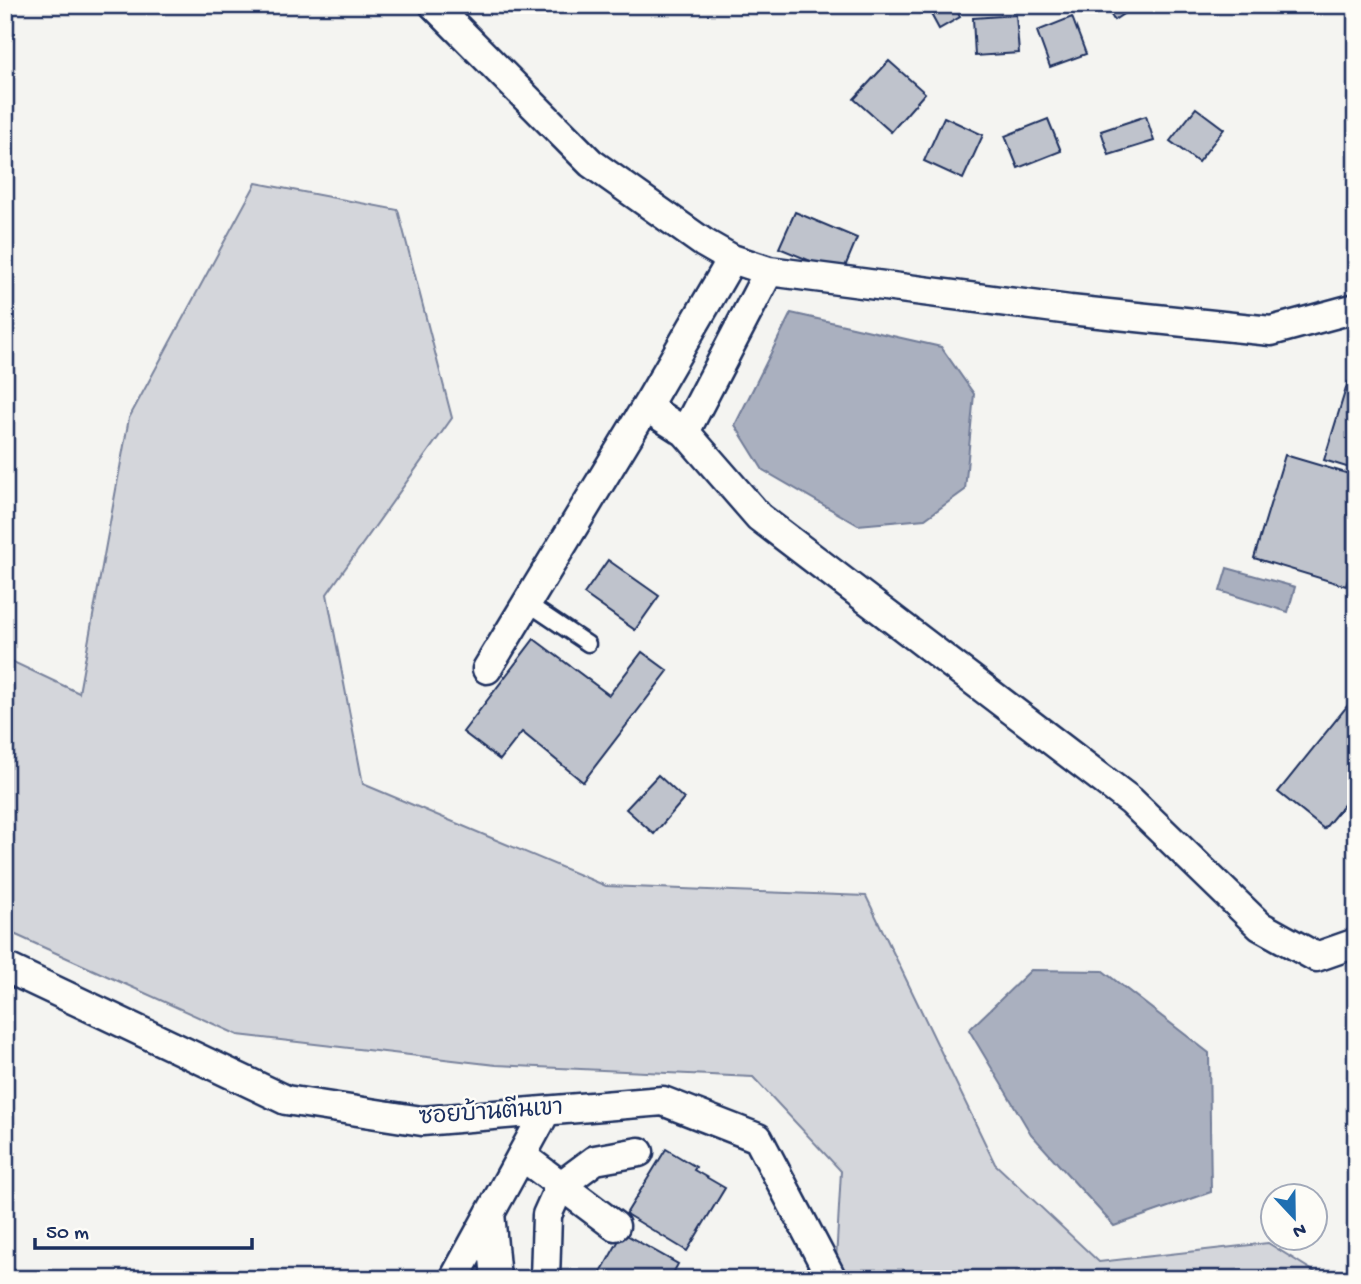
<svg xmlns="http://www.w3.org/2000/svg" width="1361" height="1284" font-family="'Gochi Hand','Playpen Sans Thai',sans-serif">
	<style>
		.green { fill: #d4d6db; stroke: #78829c; stroke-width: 2 }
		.water { fill: #aab0bf; stroke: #717c98; stroke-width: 2 }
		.building { fill: #bfc3cc; stroke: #1b2f5e; stroke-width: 2 }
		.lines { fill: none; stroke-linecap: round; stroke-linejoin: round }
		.lane-casing { stroke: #1b2f5e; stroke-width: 19 }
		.street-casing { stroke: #1b2f5e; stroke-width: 33 }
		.lane { stroke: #fdfcf7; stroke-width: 14 }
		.street { stroke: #fdfcf7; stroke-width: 28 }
		.labels { text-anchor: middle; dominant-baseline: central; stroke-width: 5; stroke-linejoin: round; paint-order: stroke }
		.street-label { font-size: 23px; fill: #1b2f5e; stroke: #fdfcf7 }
	</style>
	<rect width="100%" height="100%" fill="#f4f4f1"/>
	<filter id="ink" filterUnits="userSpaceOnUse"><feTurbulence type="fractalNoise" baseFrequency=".0143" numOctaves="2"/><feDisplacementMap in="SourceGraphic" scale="14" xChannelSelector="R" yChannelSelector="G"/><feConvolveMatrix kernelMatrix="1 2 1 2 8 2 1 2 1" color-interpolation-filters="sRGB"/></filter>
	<g filter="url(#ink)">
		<path class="green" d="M256 183 398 210 452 418 327 594 363 784 606 886 866 896 995 1164 1099 1262 1268 1243 1326 1279H835L841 1171 753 1077 496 1065 238 1035 5 930V658L79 693 129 418Z"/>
		<path class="water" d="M791 313 941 347 974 394 965 490 925 519 858 525 763 470 735 425Z
			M1227 568 1295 587 1288 612 1220 591Z
			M1031 970 1103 971 1209 1053 1211 1192 1114 1226 1031 1134 969 1030Z"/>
		<path class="building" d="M926 5H954L960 17 939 29Z
			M1105 5H1137L1114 20Z
			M1016 15 1019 53 975 56 973 18Z
			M1072 17 1086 54 1050 67 1037 31Z
			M889 61 925 93 891 132 854 99Z
			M1196 108 1224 129 1198 162 1170 141Z
			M1146 116 1154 141 1109 155 1101 131Z
			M944 117 983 135 963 179 924 161Z
			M1048 119 1061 151 1018 168 1005 136Z
			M795 212 857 238 842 274 779 248Z
			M1348 382 1356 384V470L1324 460Z
			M1285 455 1356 476V553L1346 586 1254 558Z
			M608 560 659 596 635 630 584 594Z
			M534 639 609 695 642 652 668 671 583 782 522 732 500 760 463 732Z
			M1356 695V790L1324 829 1278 792Z
			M658 775 684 799 654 834 626 809Z
			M666 1149 696 1167 694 1170 725 1188 687 1251 626 1214Z
			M623 1233 678 1264 670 1279H597Z"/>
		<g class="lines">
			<g class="lane-casing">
				<path id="lane" d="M527 603 588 644"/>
			</g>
			<g class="street-casing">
				<path id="street" d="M434 5 591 163 704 243 732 259 769 271 1070 310 1271 331 1356 308
					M646 407 685 432 759 517 1131 801 1260 926 1316 957 1356 943
					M685 432 769 271
					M487 669 652 397 732 259
					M5 967 286 1100 422 1121 663 1101 758 1138 832 1279
					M522 1156 615 1226
					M490 1213 496 1279
					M454 1279 546 1111
					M545 1279 547 1215 560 1186 595 1160 639 1152"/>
			</g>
			<use href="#lane" class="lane"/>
			<use href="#street" class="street"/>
		</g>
	</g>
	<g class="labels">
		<g class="street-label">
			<text transform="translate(491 1114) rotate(-4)">ซอยบ้านตีนเขา</text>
		</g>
	</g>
	<rect width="1361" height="1284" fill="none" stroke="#fdfcf7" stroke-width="28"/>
	<rect x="14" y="14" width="1333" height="1256" fill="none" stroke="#1b2f5e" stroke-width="2.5" filter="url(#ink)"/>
	<g transform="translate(1294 1217) rotate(158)"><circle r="33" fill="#fdfcf7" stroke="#a3aaba" stroke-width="2"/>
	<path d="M0-5L12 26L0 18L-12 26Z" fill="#1f6fb2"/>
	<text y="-10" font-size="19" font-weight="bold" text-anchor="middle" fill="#1b2f5e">N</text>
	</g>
	<path d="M35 1238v10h217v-10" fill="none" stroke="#1b2f5e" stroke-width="3.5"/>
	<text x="46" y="1238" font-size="21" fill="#1b2f5e" stroke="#fdfcf7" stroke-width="5" paint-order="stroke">50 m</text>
</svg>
